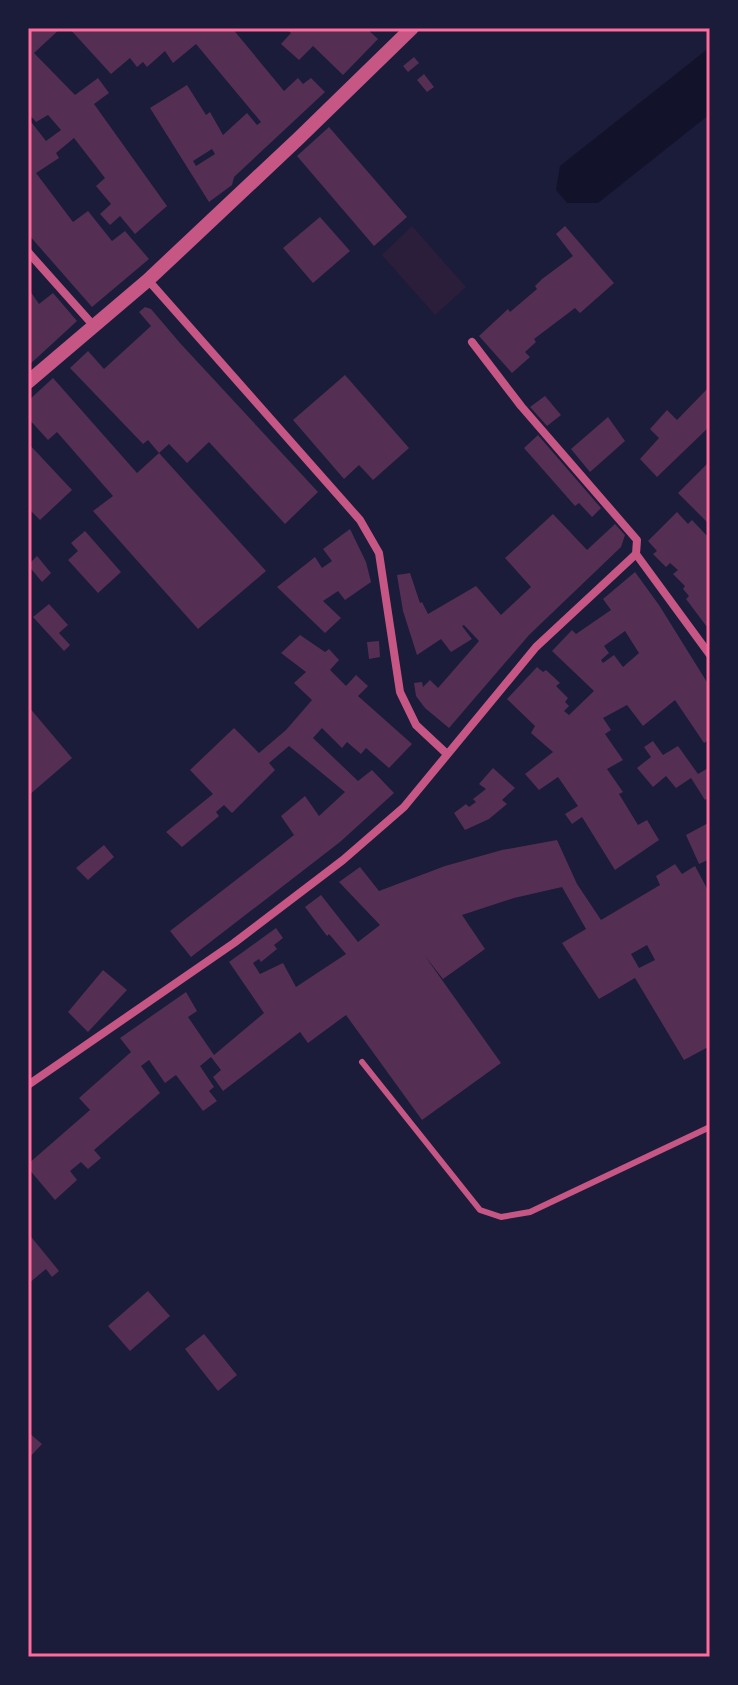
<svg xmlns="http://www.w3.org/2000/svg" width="738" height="1685" font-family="Arial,sans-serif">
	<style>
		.green { fill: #2a1e3b }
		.water { fill: #12122b }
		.building { fill: #542f53; fill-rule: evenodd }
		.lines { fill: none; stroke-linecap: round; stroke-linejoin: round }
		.service { stroke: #c65784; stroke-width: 6 }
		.minor { stroke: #c65784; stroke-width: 8 }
		.tertiary { stroke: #c65784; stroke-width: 14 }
		.neatline { fill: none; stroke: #ff6b9d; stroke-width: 3 }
	</style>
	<rect width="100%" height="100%" fill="#1b1b3a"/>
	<path class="green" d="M412 226 466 287 435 315 382 255Z"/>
	<path class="water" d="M710 47V114L598 203H567L556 190 560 166Z"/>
	<path class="building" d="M28 28H61L34 53 75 95 98 78 109 93 94 104 167 206 135 234 120 216 110 225 100 214 111 204 96 186 105 178 74 138 56 153 59 158 36 173 73 222 88 211 112 241 125 231 149 259 92 307 28 234V118L46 141 61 130 48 115 36 122 28 113Z
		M69 28H232L284 91 298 78 303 84 311 78 325 92 234 177 232 185 209 202 150 108 187 85 206 115 210 112 223 135 247 113 257 125 261 122 196 44 173 63 165 51 147 67 143 62 137 67 130 58 111 74ZM212 149 215 154 196 166 193 161Z
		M285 28H366L378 39 343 75 313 46 299 60 281 44 291 33Z
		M414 57 419 63 408 72 403 66Z
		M424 74 434 87 427 92 417 80Z
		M329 127 407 217 374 246 297 156Z
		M320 217 350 251 313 283 283 248Z
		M565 226 614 283 580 313 575 308 534 339 536 342 525 352 530 357 512 373 479 336 508 309 510 312 537 289 535 286 542 279 573 256 556 234Z
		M28 288 39 304 53 293 77 321 28 366Z
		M145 307 151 309 180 343 318 492 285 524 209 442 187 463 169 444 159 453 148 440 143 444 70 368 88 351 104 369 151 326 139 312Z
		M345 375 409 448 373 480 359 465 344 479 293 420Z
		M53 378 137 473 159 453 266 571 198 629 93 511 113 496 57 432 48 440 28 418V401Z
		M710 386V426L657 477 640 459 659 438 650 429 667 410 677 420Z
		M545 396 561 415 547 426 530 407Z
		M608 417 625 441 590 472 571 449Z
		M538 435 601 508 592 517 579 503 575 506 524 448Z
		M28 443 72 490 40 520 28 508Z
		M710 461V525L678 493Z
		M677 512 688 524 692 520 710 539V631L686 599 689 596 683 589 685 586 673 574 678 570 670 563 666 567 653 554 657 551 648 541Z
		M553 514 587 550 615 524 625 535 621 547 529 635 449 728 425 708 416 696 414 683 422 682 423 687 430 680 438 688 479 641 464 625 462 626 472 639 451 652 441 639 417 655 403 611 397 575 410 573 420 603 422 602 428 614 476 586 501 615 531 587 505 558Z
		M350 529 366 562 371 582 345 600 338 591 323 601 341 618 325 633 277 587 315 557 322 568 332 561 323 549Z
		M85 531 121 572 98 593 68 560 78 551 71 543Z
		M37 556 51 573 42 582 28 565Z
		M635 572 659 605 710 687V739L704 743 675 700 643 726 627 705 603 718 611 730 605 734 623 760 607 769 623 792 619 794 638 825 647 820 659 840 615 870 582 817 572 824 565 814 578 806 558 777 539 790 525 774 553 752 531 733 535 726 507 699 537 667 543 672 546 670 560 683 556 686 568 698 565 702 569 706 564 711 569 715 594 691 552 651 572 630 576 634 611 610 603 599ZM625 631 639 653 623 667 614 655 603 663 601 660 609 653 604 646Z
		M49 604 68 625 59 633 70 645 64 651 33 617Z
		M300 635 325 652 329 649 339 660 330 670 346 686 356 675 368 686 358 696 412 744 389 768 366 748 361 754 347 742 342 748 322 728 313 738 358 781 372 770 394 793 340 842 191 957 170 931 294 835 281 816 305 796 319 816 345 792 289 746 269 763 275 770 232 813 224 805 216 812 219 816 182 847 166 832 213 794 190 770 234 728 259 753 286 730 312 700 294 683 306 672 281 653Z
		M379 641 380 657 369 659 367 642Z
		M28 706 72 758 28 796Z
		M653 741 663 755 678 746 698 774 710 767V797L705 800 691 778 676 788 666 776 653 787 637 768 651 757 644 747Z
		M493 768 515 788 502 800 507 804 489 819 465 830 454 813 466 804 469 807 476 802 473 799 486 789 479 784Z
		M710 822V859L699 864 686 835Z
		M557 840 577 884 601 920 660 885 656 876 675 864 682 874 695 866 710 894V1046L684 1060 635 978 599 999 562 943 586 929 562 887 514 898 462 915 485 949 443 979 425 956 501 1063 422 1120 346 1015 308 1043 300 1032 223 1091 213 1077 221 1070 211 1057 200 1066 214 1087 209 1091 217 1101 203 1111 176 1075 165 1083 149 1060 141 1066 160 1093 94 1150 101 1158 88 1169 81 1162 70 1171 77 1180 55 1200 28 1168V1164L90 1110 79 1098 131 1052 120 1038 186 992 197 1011 188 1017 214 1055 264 1013 229 962 276 928 283 938 274 945 277 949 261 962 259 959 253 963 260 974 283 963 296 987 346 954 329 934 327 936 305 907 321 895 358 942 380 925 339 882 360 867 379 891 445 866 502 850ZM647 945 655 960 639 968 631 954Z
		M104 845 114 857 88 880 76 868Z
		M103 970 127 990 88 1032 68 1012Z
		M28 1233 59 1271 52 1277 46 1269 28 1284Z
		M148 1291 170 1316 130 1351 108 1326Z
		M204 1334 237 1375 218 1391 185 1349Z
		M28 1432 42 1444 28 1459Z"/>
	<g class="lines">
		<path class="service" d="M362 1062 480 1210 501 1217 530 1212 710 1127"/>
		<path class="minor" d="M28 252 93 325
			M148 280 360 520 379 553 400 692 416 725 447 754
			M472 342 521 406 637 540 636 554
			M636 554 710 655
			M28 1085 234 943 343 860 404 807 536 647 636 554"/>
		<path class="tertiary" d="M28 382 148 280 299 138 412 28"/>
	</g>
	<rect width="738" height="1685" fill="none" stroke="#1b1b3a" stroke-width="60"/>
	<rect x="30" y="30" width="678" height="1625" class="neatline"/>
</svg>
